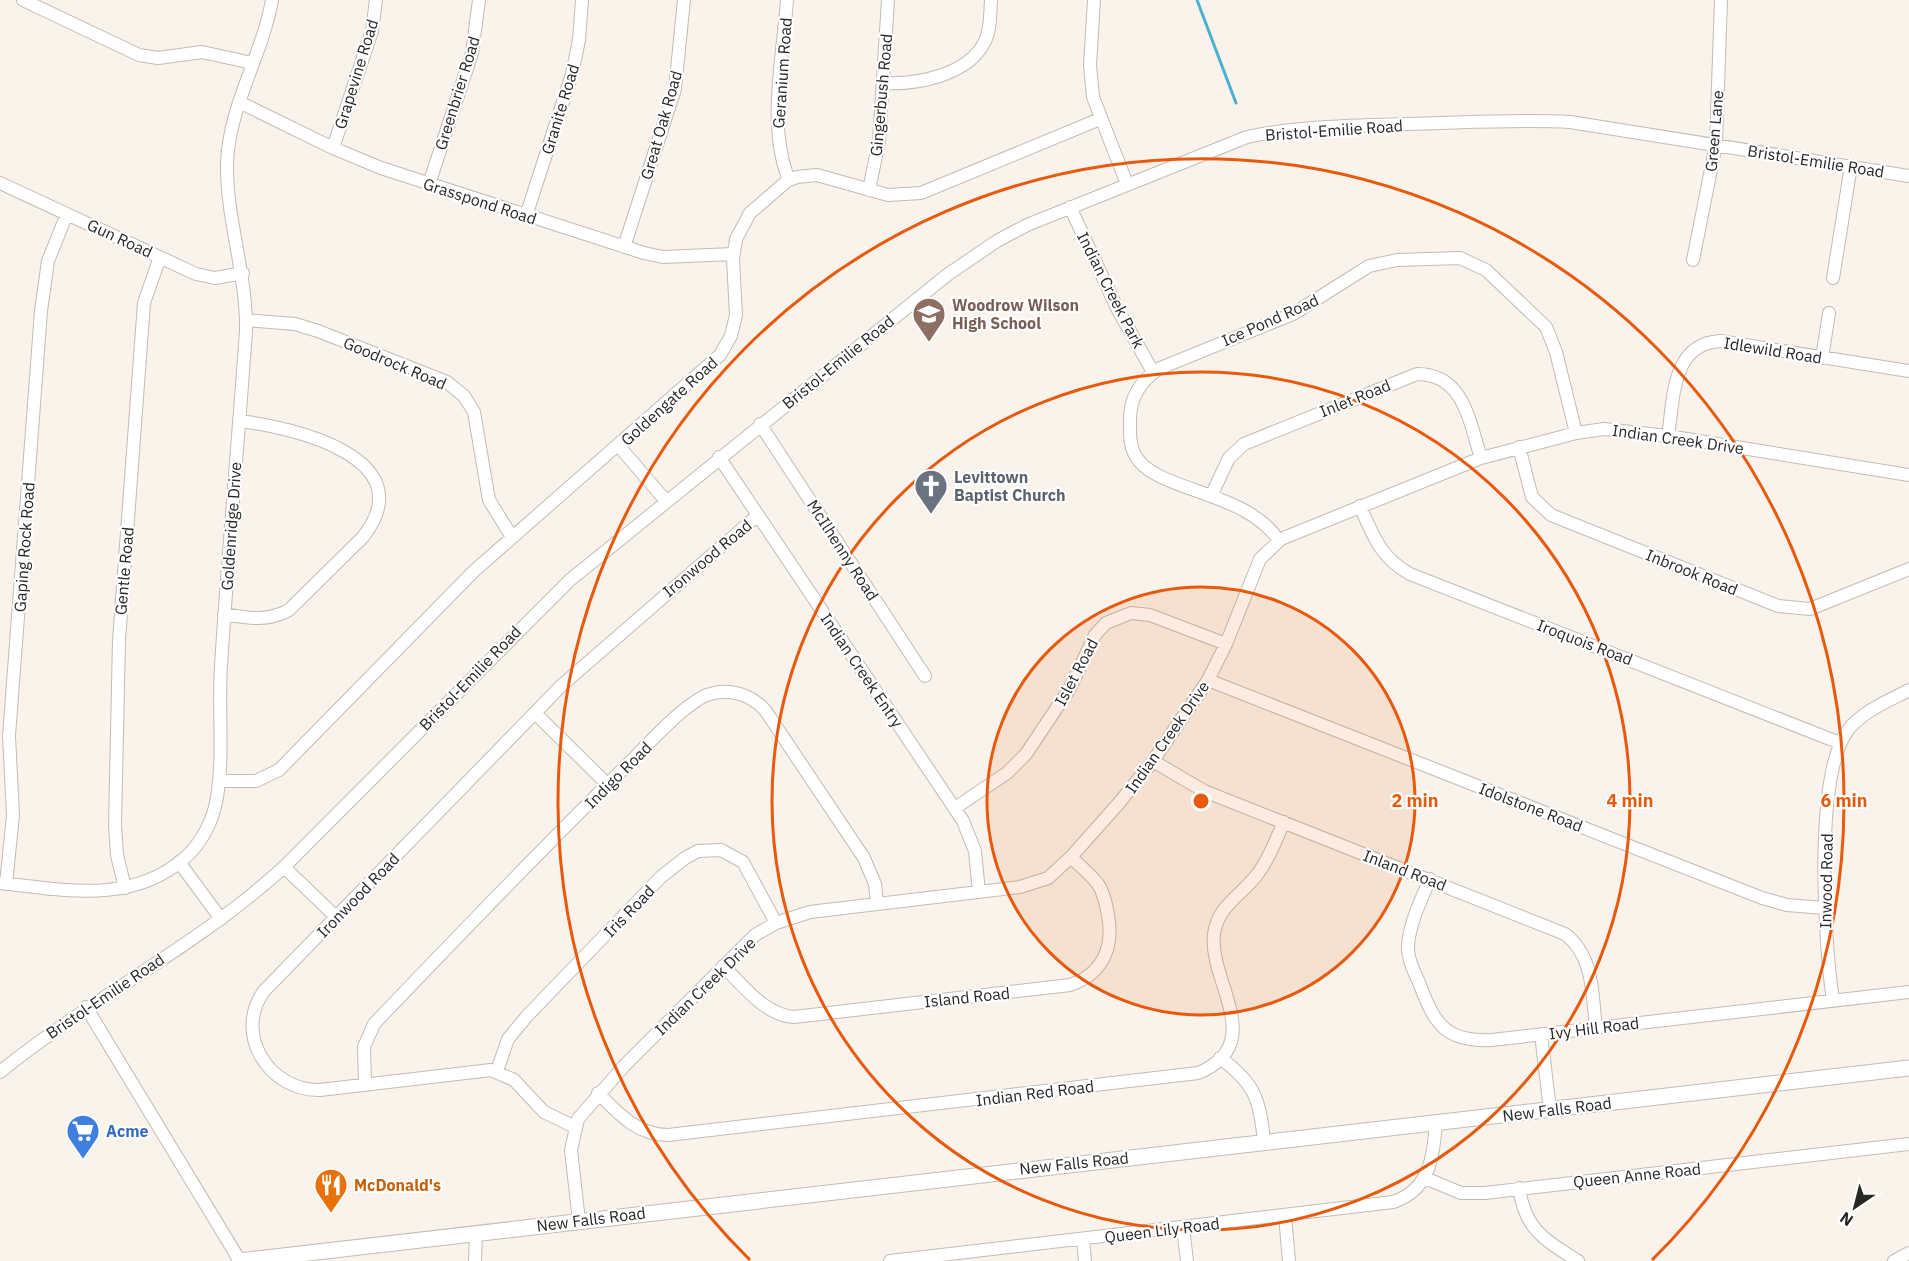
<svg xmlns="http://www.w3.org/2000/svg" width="1909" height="1261" font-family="'IBM Plex Sans',sans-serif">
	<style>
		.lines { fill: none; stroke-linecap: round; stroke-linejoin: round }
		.stream { stroke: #4ab1cf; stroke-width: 3 }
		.minor-casing { stroke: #c1bcb4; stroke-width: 14 }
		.major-casing { stroke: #c1bcb4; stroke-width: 17 }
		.minor { stroke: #fff; stroke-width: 12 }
		.major { stroke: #fff; stroke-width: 15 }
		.ring { fill: none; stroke: #e8590c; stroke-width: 3 }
		.labels { text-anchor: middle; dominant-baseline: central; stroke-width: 4.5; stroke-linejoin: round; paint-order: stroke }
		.street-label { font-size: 16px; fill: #292724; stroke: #fff }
		.education-label { font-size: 16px; font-weight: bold; fill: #785e54; stroke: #fff; text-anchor: start }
		.worship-label { font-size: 16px; font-weight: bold; fill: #5b616d; stroke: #fff; text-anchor: start }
		.shop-label { font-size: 16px; font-weight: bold; fill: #366cbe; stroke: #fff; text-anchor: start }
		.food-label { font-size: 16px; font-weight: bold; fill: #c56008; stroke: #fff; text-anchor: start }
		.centre { fill: #e8590c; stroke: #fff; stroke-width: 3 }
		.ring-label { font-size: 18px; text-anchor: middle; font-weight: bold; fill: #e8590c; stroke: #fff; stroke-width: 4.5; stroke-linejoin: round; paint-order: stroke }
	</style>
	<rect width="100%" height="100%" fill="#f9f3eb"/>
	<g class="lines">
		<path class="stream" d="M1197 0 1236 103"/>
		<g class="minor-casing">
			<path id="minor" d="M23 0 139 55 158 58 202 52 252 63
				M787 0C783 57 767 127 789 180
				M1094 0 1090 65 1093 97 1127 184
				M883 83C917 85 969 75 985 41 991 29 990 14 991 0
				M239 102 333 148 381 168 644 253 663 257 733 254
				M333 148 372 31 376 0
				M0 183 196 274 215 278 243 273
				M429 184 472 53 479 0
				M869 190 879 141 888 0
				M1070 207 1118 310 1153 372
				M526 216 572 74 579 40 582 0
				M624 247 675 89 684 0
				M1693 260 1716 144 1721 0
				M1833 278 1851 166
				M246 320 295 324 318 331 447 382 464 396 474 412 489 500 512 537
				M1822 358 1829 313
				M760 424 925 676
				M1668 436C1674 399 1671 344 1720 341L1909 371
				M618 445 665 500
				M1519 447 1532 497 1551 515 1778 606 1810 609 1909 569
				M719 457 963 821 975 851 979 892
				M1211 496 1229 458 1244 444 1417 374C1464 374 1469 421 1481 458
				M1360 506C1373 536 1381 558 1410 574L1840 743
				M1279 541C1247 490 1154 492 1135 455 1129 444 1130 431 1130 419 1130 397 1141 381 1158 369L1293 314 1369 266 1397 260 1460 258 1486 270 1546 327 1556 352 1576 433
				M224 614C248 618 267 622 289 610L363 537C425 458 293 427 239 421
				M1208 680 1762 898 1787 905 1824 908
				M535 713 608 785
				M1153 761 1204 791 1565 934C1594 956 1592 994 1596 1028
				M219 781H256L279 770 474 571 720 355 731 336 736 315 733 259 736 239 750 213 787 181 797 177 817 175 888 195 921 193 1100 119
				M955 808 1007 773 1026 754 1070 688 1095 635 1106 623 1131 613 1150 615 1226 644
				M179 862 221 919
				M284 867 336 917
				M1430 879C1421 900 1410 922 1408 945 1407 959 1415 973 1420 985 1435 1025 1446 1042 1492 1040L1909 992
				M0 883C65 890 132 905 186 857 202 842 214 819 217 797 224 754 218 710 221 666 228 554 238 443 246 331 247 274 226 219 227 163 229 106 262 56 272 0
				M6 884 13 815 9 736 41 311 48 261 67 214
				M125 888 117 855 115 825 119 640 144 303 160 257
				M723 966C743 985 764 1015 794 1017L1070 985C1103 974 1114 947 1108 915 1106 904 1104 893 1098 884 1090 874 1080 866 1071 857
				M1833 1000C1824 943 1814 775 1848 730 1863 711 1888 701 1909 690
				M86 1007 240 1261
				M1541 1034 1550 1110
				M1220 1058C1255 1083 1260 1100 1264 1142
				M497 1071 508 1039 527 1016 661 877 685 858 698 851 721 850 743 862 776 923
				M0 1072C91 998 198 946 284 867L570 580 947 275 997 241 1027 225 1247 137C1298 126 1354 126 1406 124 1461 123 1515 119 1570 122L1909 176
				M365 1084 364 1047 374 1024C456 938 538 853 622 770 643 750 682 705 707 695 728 687 750 694 765 710L864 858 875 884 877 904
				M598 1093C618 1113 637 1135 668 1135L1198 1073C1269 1044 1208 981 1214 934 1218 904 1244 894 1259 872 1270 857 1276 839 1284 822
				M575 1127 544 1112 514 1080 491 1070 320 1090C269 1091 233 1034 264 991L562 685 758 515
				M1425 1178 1461 1193H1485L1909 1144
				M1519 1188C1525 1230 1545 1240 1578 1261
				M1285 1216 1289 1261
				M579 1221 571 1150 578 1119 624 1066 755 935 776 923 810 912 1020 887 1048 878 1071 857 1119 803 1153 761 1208 680 1226 644 1260 559 1281 539 1481 458 1576 433 1604 429 1668 436 1909 475
				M1183 1228 1187 1261
				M1083 1239 1085 1261
				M475 1261 476 1233
				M890 1261 1393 1202C1430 1190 1433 1157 1436 1123
				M1894 1261 1909 1253"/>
		</g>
		<g class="major-casing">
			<path id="major" d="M239 1261 1909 1068"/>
		</g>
		<use href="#minor" class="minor"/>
		<use href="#major" class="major"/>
	</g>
	<circle cx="1201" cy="801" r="214" fill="#e8590c" fill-opacity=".12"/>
	<g class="ring">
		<circle cx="1201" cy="801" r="214"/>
		<circle cx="1201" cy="801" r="429"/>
		<path d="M750 1260A643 643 0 1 1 1652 1260"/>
	</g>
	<defs>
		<g id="school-pin" transform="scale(1.725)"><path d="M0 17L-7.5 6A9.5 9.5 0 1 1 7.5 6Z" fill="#8d6e63" stroke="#fff"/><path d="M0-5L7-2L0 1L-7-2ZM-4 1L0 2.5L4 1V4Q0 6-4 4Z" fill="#fff"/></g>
		<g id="church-pin" transform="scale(1.725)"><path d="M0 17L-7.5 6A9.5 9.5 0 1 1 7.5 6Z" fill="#6b7280" stroke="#fff"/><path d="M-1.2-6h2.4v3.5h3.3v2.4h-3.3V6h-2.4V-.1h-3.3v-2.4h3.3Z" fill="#fff"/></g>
		<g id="supermarket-pin" transform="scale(1.725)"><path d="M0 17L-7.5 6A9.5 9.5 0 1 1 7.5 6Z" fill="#3f7fe0" stroke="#fff"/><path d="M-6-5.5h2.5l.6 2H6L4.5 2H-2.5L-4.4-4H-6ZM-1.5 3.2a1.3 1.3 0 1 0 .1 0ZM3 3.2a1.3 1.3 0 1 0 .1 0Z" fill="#fff"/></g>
		<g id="restaurant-pin" transform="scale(1.725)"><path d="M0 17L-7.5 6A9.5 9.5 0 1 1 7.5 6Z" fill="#e8710a" stroke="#fff"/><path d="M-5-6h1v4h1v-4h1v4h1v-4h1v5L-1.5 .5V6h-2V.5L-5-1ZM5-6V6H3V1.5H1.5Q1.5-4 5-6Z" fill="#fff"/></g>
	</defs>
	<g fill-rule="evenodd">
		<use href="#school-pin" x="929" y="314"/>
		<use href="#church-pin" x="931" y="486"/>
		<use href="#supermarket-pin" x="83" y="1131"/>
		<use href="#restaurant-pin" x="331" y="1185"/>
	</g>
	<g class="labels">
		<g class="street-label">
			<text transform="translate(782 73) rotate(-86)">Geranium Road</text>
			<text transform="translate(356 74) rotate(-73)">Grapevine Road</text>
			<text transform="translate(457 93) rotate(-73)">Greenbrier Road</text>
			<text transform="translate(881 95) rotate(-85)">Gingerbush Road</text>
			<text transform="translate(560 109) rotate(-73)">Granite Road</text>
			<text transform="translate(661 125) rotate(-74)">Great Oak Road</text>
			<text transform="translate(1334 130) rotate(-4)">Bristol-Emilie Road</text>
			<text transform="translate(1714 131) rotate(-85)">Green Lane</text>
			<text transform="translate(1816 161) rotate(9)">Bristol-Emilie Road</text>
			<text transform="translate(480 201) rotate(18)">Grasspond Road</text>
			<text transform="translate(120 238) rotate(25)">Gun Road</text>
			<text transform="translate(1111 290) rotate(63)">Indian Creek Park</text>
			<text transform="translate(1270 320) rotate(-24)">Ice Pond Road</text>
			<text transform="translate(1773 350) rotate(9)">Idlewild Road</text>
			<text transform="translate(838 362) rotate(-39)">Bristol-Emilie Road</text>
			<text transform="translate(395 363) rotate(23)">Goodrock Road</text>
			<text transform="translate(1355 398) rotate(-22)">Inlet Road</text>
			<text transform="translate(669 401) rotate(-42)">Goldengate Road</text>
			<text transform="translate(1678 439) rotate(8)">Indian Creek Drive</text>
			<text transform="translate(231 526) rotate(-86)">Goldenridge Drive</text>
			<text transform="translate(24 547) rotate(-86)">Gaping Rock Road</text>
			<text transform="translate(843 550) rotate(57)">McIlhenny Road</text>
			<text transform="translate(707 558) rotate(-40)">Ironwood Road</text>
			<text transform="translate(124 571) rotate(-85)">Gentle Road</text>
			<text transform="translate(1692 572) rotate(22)">Inbrook Road</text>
			<text transform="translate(1585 642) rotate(21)">Iroquois Road</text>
			<text transform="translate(862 670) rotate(56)">Indian Creek Entry</text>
			<text transform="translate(1076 672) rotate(-62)">Islet Road</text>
			<text transform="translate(470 678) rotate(-46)">Bristol-Emilie Road</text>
			<text transform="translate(1167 737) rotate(-55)">Indian Creek Drive</text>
			<text transform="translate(618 775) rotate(-45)">Indigo Road</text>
			<text transform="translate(1531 807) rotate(21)">Idolstone Road</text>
			<text transform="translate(1405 870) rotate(21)">Inland Road</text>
			<text transform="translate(1826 881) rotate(-89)">Inwood Road</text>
			<text transform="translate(358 895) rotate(-46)">Ironwood Road</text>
			<text transform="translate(629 911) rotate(-46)">Iris Road</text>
			<text transform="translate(705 986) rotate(-44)">Indian Creek Drive</text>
			<text transform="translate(105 996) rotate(-34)">Bristol-Emilie Road</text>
			<text transform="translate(967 997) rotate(-6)">Island Road</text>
			<text transform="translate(1594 1028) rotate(-7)">Ivy Hill Road</text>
			<text transform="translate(1035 1093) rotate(-7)">Indian Red Road</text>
			<text transform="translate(1557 1109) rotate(-7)">New Falls Road</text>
			<text transform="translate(1074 1163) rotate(-6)">New Falls Road</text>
			<text transform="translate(1637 1175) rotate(-6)">Queen Anne Road</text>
			<text transform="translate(591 1219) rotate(-7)">New Falls Road</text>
			<text transform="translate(1162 1230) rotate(-7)">Queen Lily Road</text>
		</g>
		<g class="education-label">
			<text x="952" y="305">Woodrow Wilson<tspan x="952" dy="18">High School</tspan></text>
		</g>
		<g class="worship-label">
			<text x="954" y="477">Levittown<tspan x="954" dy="18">Baptist Church</tspan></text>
		</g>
		<g class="shop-label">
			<text x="106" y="1131">Acme</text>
		</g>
		<g class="food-label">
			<text x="354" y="1185">McDonald's</text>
		</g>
	</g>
	<circle cx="1201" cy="801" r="9" class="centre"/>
	<g class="ring-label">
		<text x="1415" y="807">2 min</text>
		<text x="1630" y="807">4 min</text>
		<text x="1844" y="807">6 min</text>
	</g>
	<g transform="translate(1855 1207) rotate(215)" stroke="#ffffff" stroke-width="4.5" paint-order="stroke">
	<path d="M0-4.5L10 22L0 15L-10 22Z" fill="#292724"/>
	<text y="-9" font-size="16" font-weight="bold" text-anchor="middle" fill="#292724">N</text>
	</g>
</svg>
